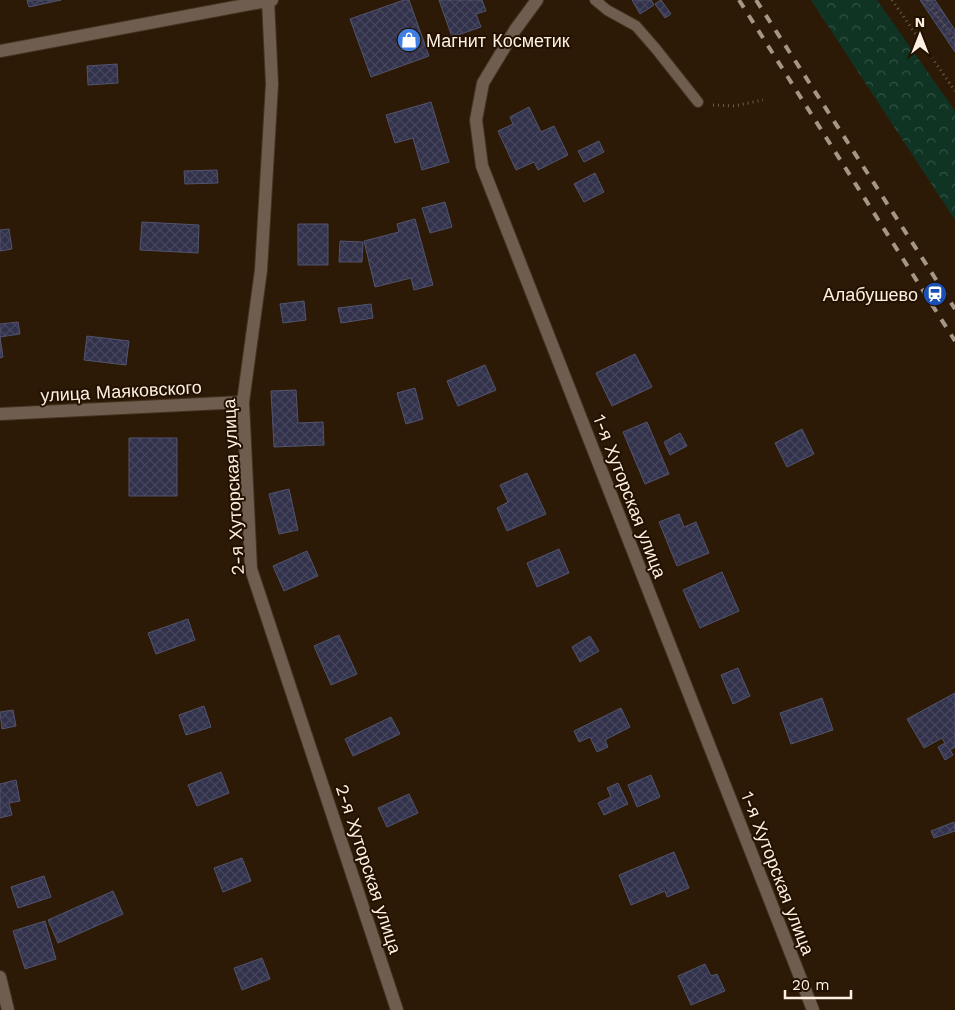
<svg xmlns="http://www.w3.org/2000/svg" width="955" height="1010" font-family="'Work Sans',sans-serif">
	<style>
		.forest { fill: url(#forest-crowns) }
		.building { fill: url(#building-cross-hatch); stroke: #52536e }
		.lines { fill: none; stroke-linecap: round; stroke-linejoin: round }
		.service-casing { stroke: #463421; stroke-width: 12 }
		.minor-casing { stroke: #463421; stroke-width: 14 }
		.path { stroke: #6e5d4b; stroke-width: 3; stroke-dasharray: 1 4; stroke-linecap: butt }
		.service { stroke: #6f5e50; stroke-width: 10 }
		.minor { stroke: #6f5e50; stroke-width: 12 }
		.rail { stroke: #a59686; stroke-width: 4; stroke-dasharray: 9 9; stroke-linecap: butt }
		.labels { text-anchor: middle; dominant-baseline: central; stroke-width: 4; stroke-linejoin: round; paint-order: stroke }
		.poi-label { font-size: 18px; fill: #fdf0e3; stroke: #231100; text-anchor: start }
		.street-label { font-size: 18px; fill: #fdf0e3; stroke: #231100 }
	</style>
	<defs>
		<pattern id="forest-crowns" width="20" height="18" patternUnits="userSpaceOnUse" patternTransform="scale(1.25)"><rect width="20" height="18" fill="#0f3424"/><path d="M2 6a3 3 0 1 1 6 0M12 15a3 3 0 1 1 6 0" fill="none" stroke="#335244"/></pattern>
		<pattern id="building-cross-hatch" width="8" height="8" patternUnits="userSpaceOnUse" patternTransform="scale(1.25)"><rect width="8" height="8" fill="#32324c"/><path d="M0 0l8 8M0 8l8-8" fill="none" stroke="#46465d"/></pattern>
	</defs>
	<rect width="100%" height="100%" fill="#2d1a06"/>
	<path class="forest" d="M811 0H877L955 111V220Z"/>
	<path class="building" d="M27 0H61L29 7Z
		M404 0H409L429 56 371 77 350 19Z
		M439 0H482L486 11 476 14 481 27 452 37Z
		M632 0H651L654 5 640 14Z
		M661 0 671 14 665 18 655 4Z
		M920 0H935L955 30V52Z
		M117 64 118 83 88 85 87 66Z
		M431 102 449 162 422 170 413 138 395 143 386 115Z
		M529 107 541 132 554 126 568 155 538 170 534 162 516 170 498 131 513 124 510 117Z
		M599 141 604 152 584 162 578 151Z
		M217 170 218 183 185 184 184 171Z
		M595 173 604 192 584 202 574 184Z
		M445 202 452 227 430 233 422 208Z
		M415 219 433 285 414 290 411 278 375 287 364 241 399 232 397 224Z
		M142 222 199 225 198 253 140 250Z
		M298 224H328V265H298Z
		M9 229 12 249 0 251V230Z
		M340 241 363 242 362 262H339Z
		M304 301 306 320 283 323 280 304Z
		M371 304 373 318 341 323 338 308Z
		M18 322 20 334 0 337 3 357 0 358V324Z
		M87 336 129 341 126 365 84 360Z
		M635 354 652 387 612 406 596 373Z
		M485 365 496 390 458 406 447 381Z
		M415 388 423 419 406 424 397 393Z
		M296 390 298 423 323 422 324 445 274 447 271 391Z
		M647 422 669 474 645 484 623 432Z
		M802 429 814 454 787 467 775 443Z
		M680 433 687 446 670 455 664 442Z
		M129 438H177V496H129Z
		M527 473 546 514 507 531 497 508 508 502 500 485Z
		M289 489 298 530 279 534 269 494Z
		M679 514 684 527 696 522 709 553 677 566 659 522Z
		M559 549 569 573 537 587 527 563Z
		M307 551 318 576 284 591 273 566Z
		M722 572 739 611 700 628 683 590Z
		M188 619 195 640 156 654 148 633Z
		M339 635 357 674 331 685 314 646Z
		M590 636 599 651 580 662 572 647Z
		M738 668 750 696 733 704 721 675Z
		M955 693V747L950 750 953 755 945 760 938 747 945 743 942 738 924 748 907 719Z
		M822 698 833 730 791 744 780 713Z
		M204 706 211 727 186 735 179 715Z
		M621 708 630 727 605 740 608 747 597 752 590 737 579 742 574 731Z
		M13 710 16 726 2 729 0 712Z
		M391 717 400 734 353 756 345 739Z
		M221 772 229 793 197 806 188 785Z
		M651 775 660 797 637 807 628 785Z
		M16 780 20 801 9 803 12 815 0 818V784Z
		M618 783 628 804 604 815 598 803 611 797 607 788Z
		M409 794 418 813 387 827 378 808Z
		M954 822 955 831 934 838 931 831Z
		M674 852 689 888 667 897 665 891 631 905 619 875Z
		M242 858 251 881 223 892 214 868Z
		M44 876 51 897 18 908 11 887Z
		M113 891 123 914 58 943 48 920Z
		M45 921 56 959 25 969 13 931Z
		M262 958 270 979 242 990 234 968Z
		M705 964 711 976 717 974 725 991 691 1005 678 976Z"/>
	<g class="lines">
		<g class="service-casing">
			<path id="service" d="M595 0 607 10 636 26 656 49 698 102"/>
		</g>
		<g class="minor-casing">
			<path id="minor" d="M268 0 272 84 261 270 243 402 251 569 397 1010
				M537 0 515 30 483 83 476 120 482 166 813 1010
				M0 51 272 0
				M0 414 243 402
				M0 977 8 1010"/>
		</g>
		<path class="path" d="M892 0 955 91
			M927 0 955 42
			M713 105 734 106 763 100"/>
		<use href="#service" class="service"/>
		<use href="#minor" class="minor"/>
		<path class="rail" d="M739 0 955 341
			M756 0 955 309"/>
	</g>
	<defs>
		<g id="shop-disc" transform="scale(1.25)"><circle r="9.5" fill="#3f7fe0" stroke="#231100"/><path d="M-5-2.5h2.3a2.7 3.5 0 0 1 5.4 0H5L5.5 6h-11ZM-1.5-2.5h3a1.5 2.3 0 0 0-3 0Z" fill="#fff"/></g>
		<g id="station-disc" transform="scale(1.25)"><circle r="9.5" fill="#1a4fb4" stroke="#231100"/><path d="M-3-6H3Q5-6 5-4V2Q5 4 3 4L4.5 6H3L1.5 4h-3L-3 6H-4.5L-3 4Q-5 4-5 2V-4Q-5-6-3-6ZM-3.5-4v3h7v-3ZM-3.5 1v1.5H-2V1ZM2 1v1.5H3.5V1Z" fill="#fff"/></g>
	</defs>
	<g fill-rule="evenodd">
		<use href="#shop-disc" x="409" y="40"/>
		<use href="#station-disc" x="935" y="294"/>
	</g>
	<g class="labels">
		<g class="poi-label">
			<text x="426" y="40">Магнит Косметик</text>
			<text x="918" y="294" text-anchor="end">Алабушево</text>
		</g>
		<g class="street-label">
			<text transform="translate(121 391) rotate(-3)">улица Маяковского</text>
			<text transform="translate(233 487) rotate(-93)">2-я Хуторская улица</text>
			<text transform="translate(630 496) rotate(69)">1-я Хуторская улица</text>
			<text transform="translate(369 869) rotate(72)">2-я Хуторская улица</text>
			<text transform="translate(778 873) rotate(69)">1-я Хуторская улица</text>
		</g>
	</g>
	<g transform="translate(920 35)" stroke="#231100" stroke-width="4" paint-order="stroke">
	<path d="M0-4L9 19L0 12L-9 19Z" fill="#fdf0e3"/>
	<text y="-8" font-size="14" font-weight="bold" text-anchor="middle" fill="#fdf0e3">N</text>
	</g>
	<path d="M785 990v8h66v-8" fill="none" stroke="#fdf0e3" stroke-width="2.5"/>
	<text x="792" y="990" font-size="15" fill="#fdf0e3" stroke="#231100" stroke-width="4" paint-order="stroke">20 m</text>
</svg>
